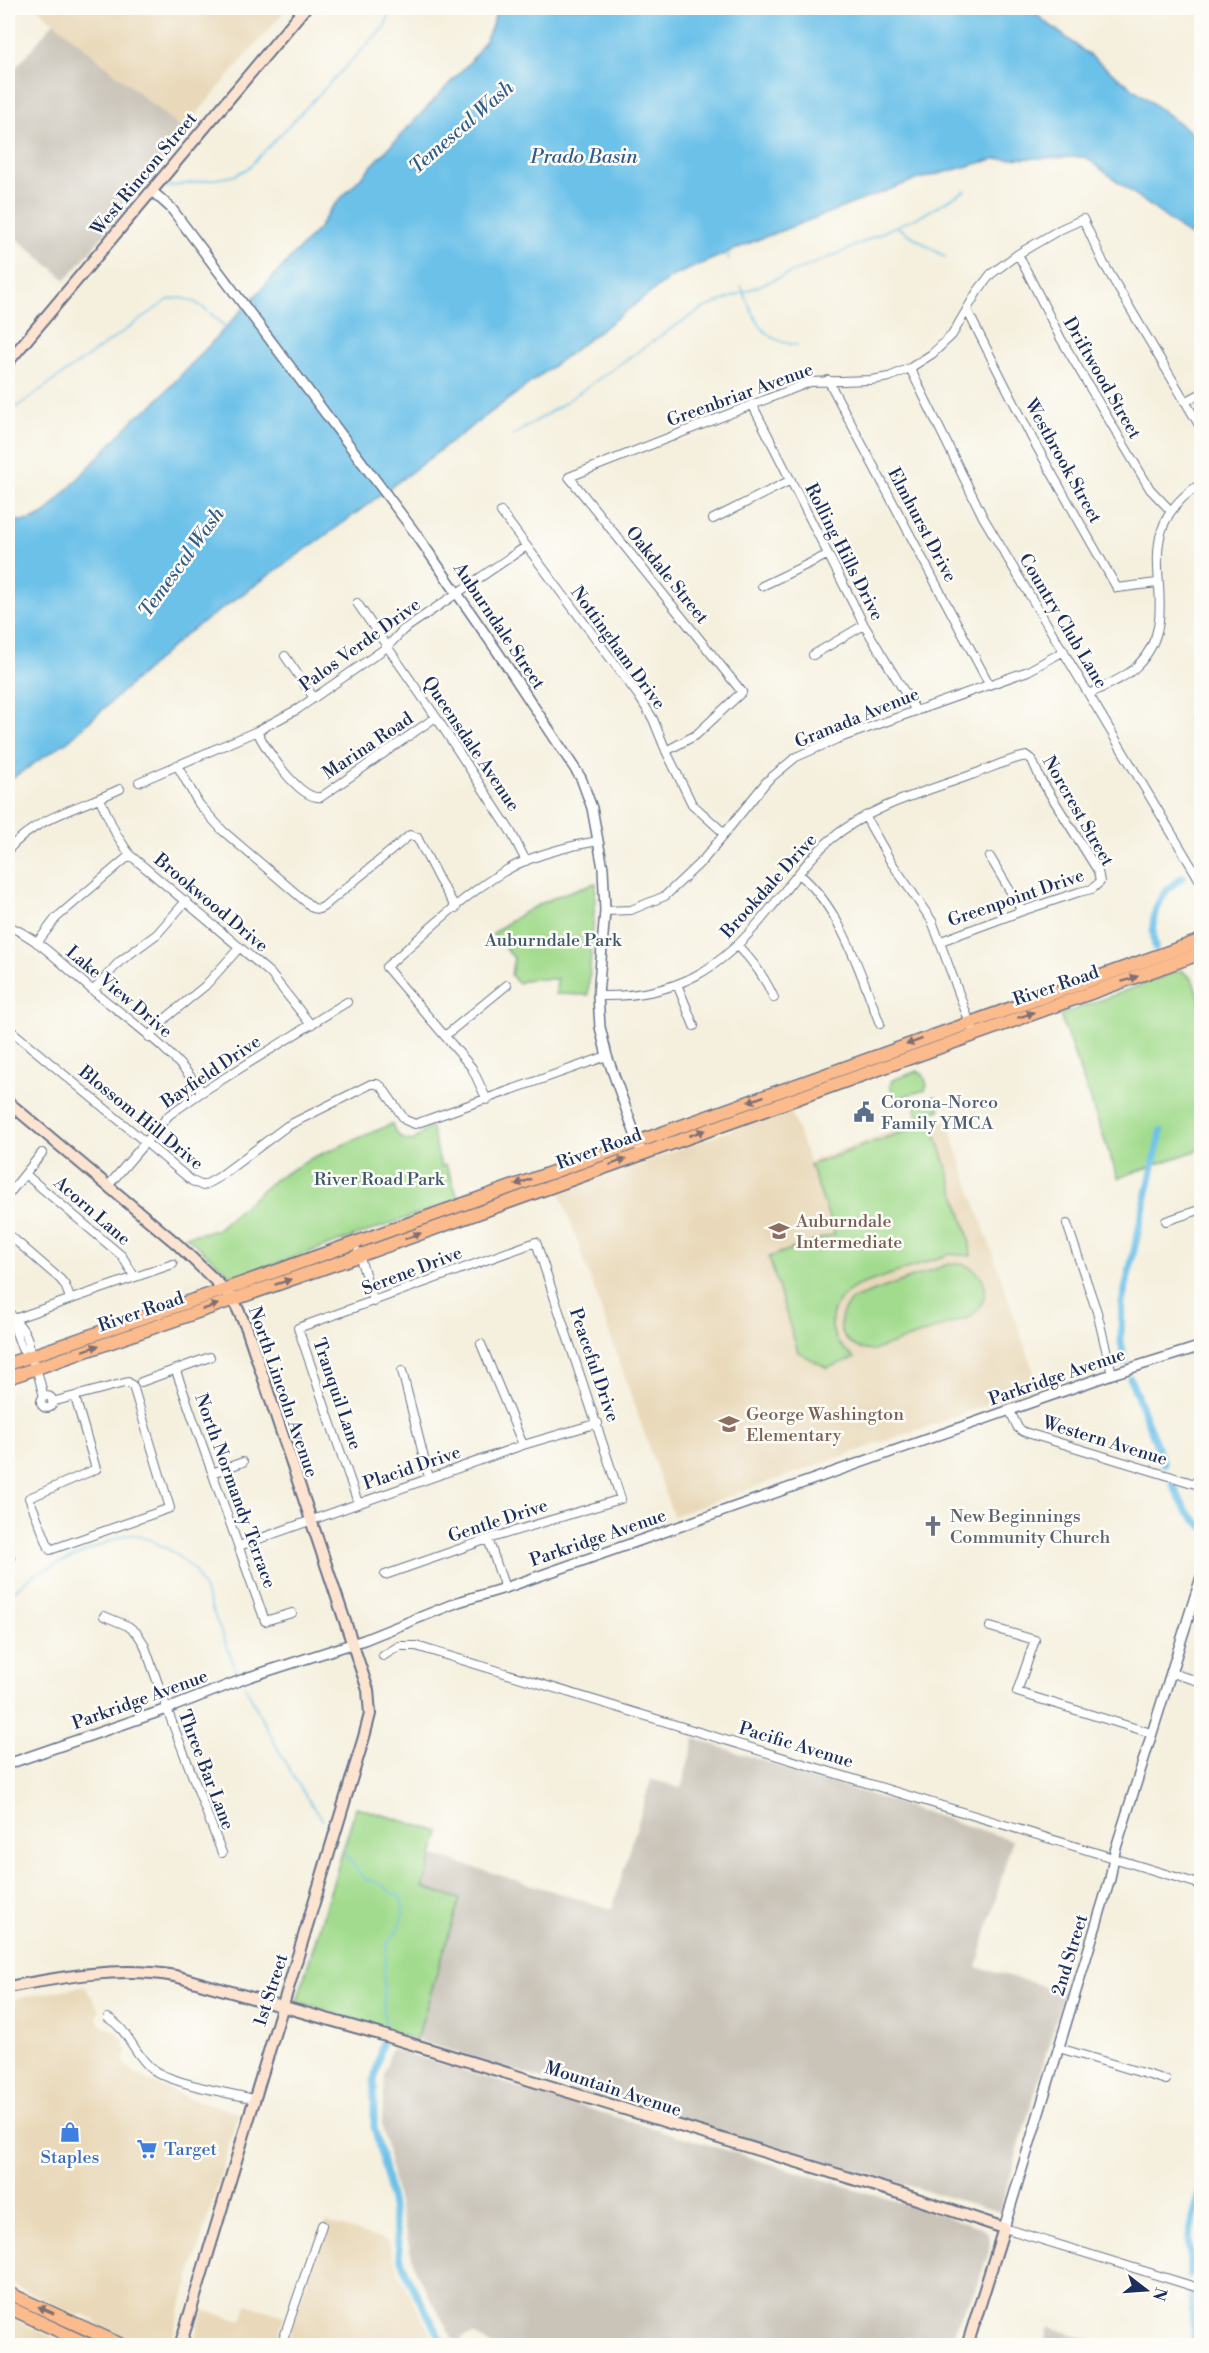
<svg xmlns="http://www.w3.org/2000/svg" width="1209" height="2353" font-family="'Libre Bodoni',serif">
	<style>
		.built { fill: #e9d9ba }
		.industrial { fill: #c9c3b8 }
		.green { fill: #a2db8d; stroke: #5e8576; stroke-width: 1.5 }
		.water { fill: #6cc1e9; stroke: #4478a4; stroke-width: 1.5 }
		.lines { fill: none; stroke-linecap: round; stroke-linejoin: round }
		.stream { stroke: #6cc1e9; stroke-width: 1.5 }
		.canal { stroke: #6cc1e9; stroke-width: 7 }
		.minor-casing { stroke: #67738b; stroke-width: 10 }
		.tertiary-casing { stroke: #67738b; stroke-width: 12 }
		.secondary-casing { stroke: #67738b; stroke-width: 14 }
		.primary-casing { stroke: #67738b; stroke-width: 15 }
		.minor { stroke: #fff; stroke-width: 8 }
		.tertiary { stroke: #fff; stroke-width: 9 }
		.secondary { stroke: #fde4d1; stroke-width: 10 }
		.primary { stroke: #fbbb8d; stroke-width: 12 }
		.oneway { fill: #806e73 }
		.labels { text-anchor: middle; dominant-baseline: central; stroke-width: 5; stroke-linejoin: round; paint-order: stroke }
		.street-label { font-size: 18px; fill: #1b2f5e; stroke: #fdfcf7 }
		.park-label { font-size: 18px; fill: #3d5a6a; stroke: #fdfcf7 }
		.service-label { font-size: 18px; fill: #4e5e75; stroke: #fdfcf7; text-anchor: start }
		.education-label { font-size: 18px; fill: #785e54; stroke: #fdfcf7; text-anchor: start }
		.worship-label { font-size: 18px; fill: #5b616d; stroke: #fdfcf7; text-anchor: start }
		.shop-label { font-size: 18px; fill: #366cbe; stroke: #fdfcf7; text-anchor: start }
		.water-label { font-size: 20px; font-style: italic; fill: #335b88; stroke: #fdfcf7 }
	</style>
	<rect width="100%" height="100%" fill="#fdfcf7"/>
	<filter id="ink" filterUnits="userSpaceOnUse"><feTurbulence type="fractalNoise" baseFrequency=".0167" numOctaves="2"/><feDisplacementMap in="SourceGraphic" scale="12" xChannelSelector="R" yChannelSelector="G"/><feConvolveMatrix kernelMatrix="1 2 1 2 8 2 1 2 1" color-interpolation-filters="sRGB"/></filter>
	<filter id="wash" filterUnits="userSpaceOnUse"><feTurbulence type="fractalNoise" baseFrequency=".008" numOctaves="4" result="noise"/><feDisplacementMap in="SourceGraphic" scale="24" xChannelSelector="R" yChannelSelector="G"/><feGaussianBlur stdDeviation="1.35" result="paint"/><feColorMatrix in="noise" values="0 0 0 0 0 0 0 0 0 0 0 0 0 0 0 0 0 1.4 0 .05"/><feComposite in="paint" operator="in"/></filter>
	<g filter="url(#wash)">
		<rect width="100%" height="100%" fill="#f5f0de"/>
		<path class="built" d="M37 8H287L183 130Z
			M790 1109 809 1161 935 1116 937 1121H947L1039 1387 673 1516 560 1192Z
			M85 1986 99 2010 97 2017 100 2024 115 2031 124 2040 123 2044 128 2053 124 2056V2063L137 2075 188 2098 239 2113 170 2345H143L96 2325 95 2320 82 2314 77 2316 8 2282V2000Z
			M326 2222 388 2241 398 2272 436 2345 286 2346Z
			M247 2304 284 2316 275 2345H193L203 2310 242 2321Z
			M8 2317 71 2345H8Z"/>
		<path class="industrial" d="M54 22 188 134 66 280 8 231V77Z
			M695 1739 1012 1840 977 1967 1064 1992 1000 2212 590 2094 416 2040 460 1900 423 1888 433 1855 612 1909 651 1779 681 1788Z
			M391 2049 981 2227 988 2233 990 2241 989 2252 974 2293 959 2318 951 2345 492 2346 476 2335 472 2334 463 2337 460 2345H456L416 2272 398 2204 382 2125 384 2074Z
			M1049 2327 1110 2345H1044Z"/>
		<path class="green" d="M596 883 588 995 556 994 557 979H529L518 983 511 975 514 958 492 934C524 909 557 894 596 883Z
			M1181 970 1192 979 1201 1002V1149L1118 1178 1060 1015Z
			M918 1071 923 1074 927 1085 925 1090 895 1099 890 1086 892 1080Z
			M935 1096 940 1110 918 1117 913 1104Z
			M930 1122 935 1130 969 1238 971 1256 950 1254 857 1286C824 1306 823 1336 855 1358L827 1368 798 1352 769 1257 835 1234 810 1165Z
			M392 1124C397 1136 401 1140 413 1141L431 1126 441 1166 446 1165 459 1200 243 1275H232L226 1271 186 1236 216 1230 274 1180 312 1158Z
			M958 1263C989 1269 994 1299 970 1317L872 1351C841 1349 830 1320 853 1299L949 1264Z
			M356 1807 440 1832 423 1888 460 1899 416 2040 297 2001Z"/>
		<path class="water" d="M497 8H1035L1038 16 1201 140V244L1085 157 994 159 912 181 757 240 673 276 343 523 186 634 69 740 8 781V519C23 523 32 521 46 513L135 418 153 405 319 228 330 210 470 62C484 44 493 30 497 8Z
			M1201 695V747L1198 743 1188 720Z"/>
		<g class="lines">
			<path class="stream" d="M161 188 233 176 247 169 385 26 391 8
				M898 225 921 216 966 190
				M726 251 729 259
				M741 286C754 316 759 341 797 345
				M8 413 168 300C193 292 209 313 227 328
				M512 436 560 406 663 334 702 309 847 250 896 226 945 257
				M8 1596 33 1575 112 1540 125 1535H134L151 1540 173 1552 194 1570 204 1589 237 1672
				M244 1684C268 1730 291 1779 323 1820
				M344 1853 365 1879 381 1884 392 1893 399 1894C404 1905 405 1919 398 1930 396 1934 391 1937 389 1941 383 1955 382 2014 386 2029"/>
			<path class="canal" d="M1155 948C1149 917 1156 894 1183 877
				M1125 1362 1121 1342 1122 1303 1161 1131
				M1130 1378 1164 1464
				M1173 1485 1186 1511 1202 1526
				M382 2044 374 2080V2127L387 2178 401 2260 411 2284 445 2346
				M1190 2275 1189 2234 1202 2185
				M1191 2294 1195 2346"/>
		</g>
	</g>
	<g filter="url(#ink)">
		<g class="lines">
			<g class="minor-casing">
				<path id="minor" d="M1018 254 1061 339 1150 489 1170 510
					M967 310 1033 440 1117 588 1157 583
					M910 368 983 517 1202 884
					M828 380 989 684
					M1185 402 1202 393
					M752 404 864 625 916 711
					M501 512 638 695 653 719 666 751 692 804 724 833
					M713 519 791 480
					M762 586 827 555
					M357 603 436 717 511 832 526 861
					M813 655 864 625
					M285 656 314 698
					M1089 694C1103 687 1127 677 1137 666 1194 609 1115 537 1202 483
					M257 731C265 748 300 801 321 797L436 717
					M666 751 696 735 742 692 569 477 810 382 871 380 889 377 910 368 932 354 952 335 977 292 991 274 1018 254 1059 230 1083 219 1104 264 1202 430
					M177 765 199 804 223 831 313 908 319 909 323 907 410 835 417 837 439 880 456 908
					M139 782 257 731 298 709 387 647 403 630 525 547
					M100 799 116 834 130 855 270 973 311 1025
					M865 816 891 862 932 921 974 1034
					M8 850C38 816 80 808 120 789
					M990 857 1022 911
					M799 874C841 908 861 975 880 1024
					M605 911 631 910 665 896 704 859 767 781 796 757 837 739 1028 671 1064 651
					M8 926C39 938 66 968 91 989 130 1021 174 1050 202 1092
					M37 943 56 918 130 855
					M738 946C754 962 765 978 774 998
					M677 984 694 1026
					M93 991 119 962 157 934 186 901
					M598 996C677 998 722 969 770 909 789 886 807 860 830 840 870 806 922 793 971 775 989 769 1008 759 1027 756L1032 760 1040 778 1098 871 1100 882 1092 889 1079 892 1022 911 941 941
					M8 1028 192 1181 203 1186 219 1177 287 1126 371 1084H377L382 1087 405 1120 415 1124 607 1056
					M446 1035 507 985
					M149 1037 167 1017 205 986 240 947
					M487 1100 472 1068 386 967C427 932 478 880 527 860 550 851 574 845 598 841
					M25 1174 122 1256 134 1276
					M108 1186 169 1115 202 1092 347 1002
					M8 1195 42 1153
					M1166 1221 1202 1209
					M1067 1224 1097 1312 1112 1374
					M8 1234 60 1279 65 1285 70 1298
					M358 1252 374 1302
					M8 1311C21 1328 30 1332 30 1357
					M13 1318 14 1327 22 1349 30 1357 36 1367 44 1397
					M8 1321 173 1264
					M481 1344 523 1445
					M176 1371 265 1621 292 1613
					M402 1371 429 1478
					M141 1382 210 1357
					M41 1402a6 6 0 1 1 12 0a6 6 0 1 1-12 0Z
					M52 1402 128 1382 133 1386 170 1508 50 1550 29 1498 96 1469 75 1397
					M1010 1411 1018 1428 1024 1432 1202 1486
					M212 1473 243 1462
					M358 1503 298 1328 536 1242 621 1499 488 1539 385 1575
					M488 1539 505 1588
					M239 1546 523 1445 598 1423
					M8 1551 10 1558H8
					M104 1616 128 1626 137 1633 144 1644 167 1709 222 1853
					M990 1627 1035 1640 1017 1692 1151 1733
					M383 1656 399 1646H416L1202 1885
					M1171 1673 1202 1682
					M108 2018C129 2030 133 2053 151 2068 168 2083 229 2093 254 2099
					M1059 2048 1166 2080
					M1004 2228 1202 2289
					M281 2346 322 2225"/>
			</g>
			<g class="tertiary-casing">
				<path id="tertiary" d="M152 191 171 208 416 534 497 651 581 778 592 808 603 868 605 911 598 996 600 1027 607 1056 640 1148
					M8 1764 167 1709 249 1677 364 1640 458 1602 505 1588 1112 1374 1202 1346
					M1004 2228 1110 1879 1115 1851 1202 1574"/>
			</g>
			<g class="secondary-casing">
				<path id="secondary" d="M8 362 305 8
					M8 1102 177 1244 224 1289 233 1299 247 1329 368 1690 370 1714 364 1737 180 2346
					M8 1987C62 1977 120 1966 175 1976L376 2033 902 2194 1004 2228 967 2346"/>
			</g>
			<g class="primary-casing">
				<path id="primary" d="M8 1364 240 1284 1202 940
					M8 1378 358 1256 1202 953
					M8 2293 124 2346
					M8 2307 91 2346"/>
			</g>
			<use href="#minor" class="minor"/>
			<use href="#tertiary" class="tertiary"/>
			<use href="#secondary" class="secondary"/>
			<use href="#primary" class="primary"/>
		</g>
		<defs><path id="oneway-solid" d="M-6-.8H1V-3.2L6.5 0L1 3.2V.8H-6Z" transform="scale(1.5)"/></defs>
		<g class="oneway">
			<use href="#oneway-solid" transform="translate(1130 979) rotate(-19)"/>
			<use href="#oneway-solid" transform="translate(1026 1015) rotate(-19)"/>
			<use href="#oneway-solid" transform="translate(914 1042) rotate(160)"/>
			<use href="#oneway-solid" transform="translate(756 1099) rotate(160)"/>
			<use href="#oneway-solid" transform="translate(697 1133) rotate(-20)"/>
			<use href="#oneway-solid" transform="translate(618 1162) rotate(-20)"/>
			<use href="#oneway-solid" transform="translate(523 1182) rotate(160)"/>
			<use href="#oneway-solid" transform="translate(413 1236) rotate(-20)"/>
			<use href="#oneway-solid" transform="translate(283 1282) rotate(-19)"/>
			<use href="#oneway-solid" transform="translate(210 1307) rotate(-19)"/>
			<use href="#oneway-solid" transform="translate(91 1348) rotate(-19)"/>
			<use href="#oneway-solid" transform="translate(46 2310) rotate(-156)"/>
		</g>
	</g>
	<defs>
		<g id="civic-bare" transform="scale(1.62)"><path d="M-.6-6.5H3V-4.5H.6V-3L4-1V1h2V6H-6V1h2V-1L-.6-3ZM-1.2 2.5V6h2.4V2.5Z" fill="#5c6f8a" stroke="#fdfcf7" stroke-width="2.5" paint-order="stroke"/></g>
		<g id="school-bare" transform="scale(1.62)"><path d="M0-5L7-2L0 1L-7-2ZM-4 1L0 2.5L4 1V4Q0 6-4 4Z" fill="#8d6e63" stroke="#fdfcf7" stroke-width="2.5" paint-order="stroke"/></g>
		<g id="church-bare" transform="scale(1.62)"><path d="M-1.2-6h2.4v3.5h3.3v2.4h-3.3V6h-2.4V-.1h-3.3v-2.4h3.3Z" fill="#6b7280" stroke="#fdfcf7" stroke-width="2.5" paint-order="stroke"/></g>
		<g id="shop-bare" transform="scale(1.62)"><path d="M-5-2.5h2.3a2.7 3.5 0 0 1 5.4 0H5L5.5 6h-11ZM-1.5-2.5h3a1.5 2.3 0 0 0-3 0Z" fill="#3f7fe0" stroke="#fdfcf7" stroke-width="2.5" paint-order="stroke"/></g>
		<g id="supermarket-bare" transform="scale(1.62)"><path d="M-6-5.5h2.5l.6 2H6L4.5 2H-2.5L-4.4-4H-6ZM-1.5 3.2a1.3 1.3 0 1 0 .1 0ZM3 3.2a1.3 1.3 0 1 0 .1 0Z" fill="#3f7fe0" stroke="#fdfcf7" stroke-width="2.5" paint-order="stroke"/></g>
	</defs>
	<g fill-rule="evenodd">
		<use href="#civic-bare" x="864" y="1112"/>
		<use href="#school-bare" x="779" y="1231"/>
		<use href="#school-bare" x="729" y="1424"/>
		<use href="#church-bare" x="933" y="1526"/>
		<use href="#shop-bare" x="70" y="2132"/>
		<use href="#supermarket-bare" x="147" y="2149"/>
	</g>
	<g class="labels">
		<g class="street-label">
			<text transform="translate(144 174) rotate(-50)">West Rincon Street</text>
			<text transform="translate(1102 378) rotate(60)">Driftwood Street</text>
			<text transform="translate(740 395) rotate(-20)">Greenbriar Avenue</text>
			<text transform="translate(1063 461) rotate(61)">Westbrook Street</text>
			<text transform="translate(922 525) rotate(62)">Elmhurst Drive</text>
			<text transform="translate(844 552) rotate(63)">Rolling Hills Drive</text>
			<text transform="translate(667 575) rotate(51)">Oakdale Street</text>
			<text transform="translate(1063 621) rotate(59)">Country Club Lane</text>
			<text transform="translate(499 626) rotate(56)">Auburndale Street</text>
			<text transform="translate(360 645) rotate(-36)">Palos Verde Drive</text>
			<text transform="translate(618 648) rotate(54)">Nottingham Drive</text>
			<text transform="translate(857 718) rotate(-22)">Granada Avenue</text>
			<text transform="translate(471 744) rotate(56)">Queensdale Avenue</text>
			<text transform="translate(368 746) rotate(-34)">Marina Road</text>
			<text transform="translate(1078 811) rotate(60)">Norcrest Street</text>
			<text transform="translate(769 886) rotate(-48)">Brookdale Drive</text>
			<text transform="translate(1016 898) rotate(-19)">Greenpoint Drive</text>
			<text transform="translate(211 903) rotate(40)">Brookwood Drive</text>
			<text transform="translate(1056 986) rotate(-19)">River Road</text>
			<text transform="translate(119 992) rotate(40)">Lake View Drive</text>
			<text transform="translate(211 1072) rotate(-34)">Bayfield Drive</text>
			<text transform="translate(141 1118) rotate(39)">Blossom Hill Drive</text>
			<text transform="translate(599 1149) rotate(-20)">River Road</text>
			<text transform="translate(92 1211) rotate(41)">Acorn Lane</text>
			<text transform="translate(412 1271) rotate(-21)">Serene Drive</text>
			<text transform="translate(141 1312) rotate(-19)">River Road</text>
			<text transform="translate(594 1365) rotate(71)">Peaceful Drive</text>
			<text transform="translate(1057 1377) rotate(-19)">Parkridge Avenue</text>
			<text transform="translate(283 1392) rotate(71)">North Lincoln Avenue</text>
			<text transform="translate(337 1394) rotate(71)">Tranquil Lane</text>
			<text transform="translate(1105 1441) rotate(17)">Western Avenue</text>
			<text transform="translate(412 1468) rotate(-19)">Placid Drive</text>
			<text transform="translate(235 1491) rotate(70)">North Normandy Terrace</text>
			<text transform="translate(498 1521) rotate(-18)">Gentle Drive</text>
			<text transform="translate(598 1538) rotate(-19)">Parkridge Avenue</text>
			<text transform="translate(140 1700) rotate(-20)">Parkridge Avenue</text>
			<text transform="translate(796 1745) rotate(17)">Pacific Avenue</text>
			<text transform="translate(206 1770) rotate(69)">Three Bar Lane</text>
			<text transform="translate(1070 1955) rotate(-73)">2nd Street</text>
			<text transform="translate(271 1990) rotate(-72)">1st Street</text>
			<text transform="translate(613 2089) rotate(18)">Mountain Avenue</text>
		</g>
		<g class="park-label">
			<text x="553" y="940">Auburndale Park</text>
			<text x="379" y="1179">River Road Park</text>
		</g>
		<g class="service-label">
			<text x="881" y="1102">Corona-Norco<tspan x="881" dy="21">Family YMCA</tspan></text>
		</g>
		<g class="education-label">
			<text x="796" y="1221">Auburndale<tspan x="796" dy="21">Intermediate</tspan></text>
			<text x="746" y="1414">George Washington<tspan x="746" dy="21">Elementary</tspan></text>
		</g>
		<g class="worship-label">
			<text x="950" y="1516">New Beginnings<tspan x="950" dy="21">Community Church</tspan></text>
		</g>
		<g class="shop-label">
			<text x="164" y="2149">Target</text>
			<text x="70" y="2157" text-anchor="middle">Staples</text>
		</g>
		<g class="water-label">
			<text transform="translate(462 128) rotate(-41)">Temescal Wash</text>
			<text x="584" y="157">Prado Basin</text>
			<text transform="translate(182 563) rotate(-54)">Temescal Wash</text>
		</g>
	</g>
	<rect width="1209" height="2353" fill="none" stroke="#fdfcf7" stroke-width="30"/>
	<g transform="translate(1146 2290) rotate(107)" stroke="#fdfcf7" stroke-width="4.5" paint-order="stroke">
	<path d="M0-4.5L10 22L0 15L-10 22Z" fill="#1b2f5e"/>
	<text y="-9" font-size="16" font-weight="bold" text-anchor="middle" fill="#1b2f5e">N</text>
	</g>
</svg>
